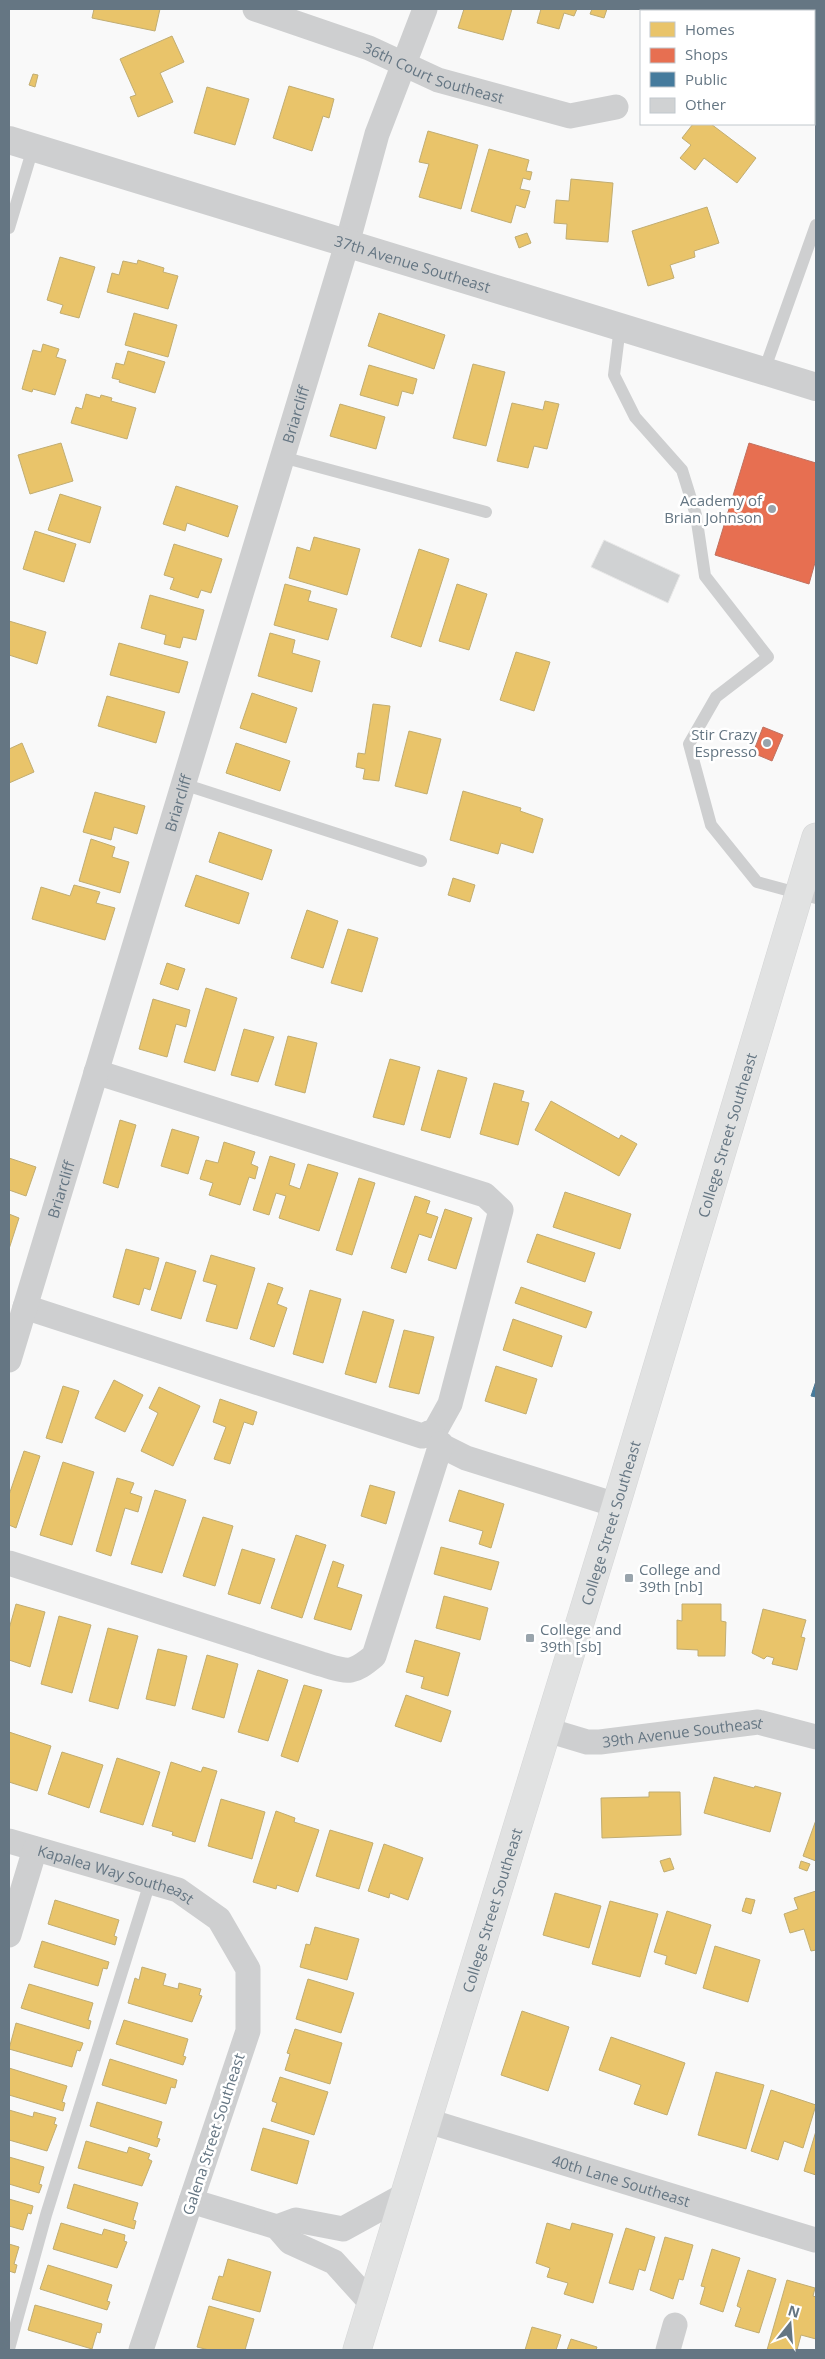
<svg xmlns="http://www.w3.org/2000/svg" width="825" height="2359" font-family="'Open Sans',sans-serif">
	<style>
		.homes { fill: #e9c46a; stroke: #c1ad72 }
		.shops { fill: #e76f51; stroke: #c07160 }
		.public { fill: #457b9d; stroke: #4f7a95 }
		.building { fill: #d0d2d3; stroke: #e8e8e8 }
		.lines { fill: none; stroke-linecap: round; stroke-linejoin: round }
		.primary-casing { stroke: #d5d6d7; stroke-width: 29 }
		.service { stroke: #cecfd0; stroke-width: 12 }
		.minor { stroke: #cecfd0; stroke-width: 25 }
		.tertiary { stroke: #cecfd0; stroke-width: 28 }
		.primary { stroke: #e1e2e2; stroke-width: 28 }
		.poi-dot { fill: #99a4ac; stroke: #fff; stroke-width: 2 }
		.labels { text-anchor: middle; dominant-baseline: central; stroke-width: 5; stroke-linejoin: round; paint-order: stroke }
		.street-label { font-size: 15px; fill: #657683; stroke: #fff }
		.poi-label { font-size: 15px; fill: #657683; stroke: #fff; text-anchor: end }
	</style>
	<rect width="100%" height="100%" fill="#f9f9f9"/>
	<path class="homes" d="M94 9H160L155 31 92 18Z
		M464 9H512L503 40 458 28Z
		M541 9H577L574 16 564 13 559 29 537 23Z
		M592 9H607L604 18 590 14Z
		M692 9H764L765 11H689Z
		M172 36 184 62 160 73 173 102 138 117 130 97 136 95 120 59Z
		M33 74 38 75 35 87 29 85Z
		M289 86 334 99 329 118 323 116 312 151 273 138Z
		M207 87 249 99 235 145 194 133Z
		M693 124H711L756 158 737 183 704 158 695 170 680 158 691 145 682 138Z
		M428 131 478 145 461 209 419 197 429 164 419 162Z
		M489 149 529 160 526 171 532 172 530 180 523 178 520 189 530 191 525 208 516 205 511 223 471 211Z
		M571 179 613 183 608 242 566 239 567 224 554 223 556 200 569 201Z
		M707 207 719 243 694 251 695 257 670 265 674 278 648 286 632 231Z
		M527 233 531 243 519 248 515 237Z
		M60 257 95 267 79 318 60 313 63 305 47 300Z
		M138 260 164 268 163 272 178 276 168 309 107 292 112 273 119 275 123 261 137 264Z
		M134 313 177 325 168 357 125 345Z
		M379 313 445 335 434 369 368 346Z
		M43 344 59 349 56 357 66 360 55 395 33 389 32 392 22 389 33 350 41 352Z
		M128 351 165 362 155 393 119 382 120 380 112 378 116 363 124 365Z
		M473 364 505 372 486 446 453 438Z
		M369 365 417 379 413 394 402 391 398 406 360 395Z
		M86 394 100 398 101 395 112 398 111 401 136 408 127 439 71 423 76 407 82 409Z
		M545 401 559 404 547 449 534 446 528 468 497 461 512 403 543 410Z
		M340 404 385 417 376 449 330 436Z
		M61 443 73 481 30 494 18 455Z
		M176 486 238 506 228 537 187 523 185 531 163 524Z
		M60 494 101 507 90 543 48 530Z
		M35 531 76 544 64 582 23 569Z
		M314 537 360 549 347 595 289 578 297 547 310 551Z
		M174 544 222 559 211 593 201 590 198 598 170 589 174 578 164 575Z
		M419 549 449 559 421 647 391 637Z
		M285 584 311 591 308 601 337 609 328 640 274 625Z
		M457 584 487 594 469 650 439 641Z
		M150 595 204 610 196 640 183 637 180 648 164 644 166 635 141 628Z
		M9 621 46 632 37 664 9 655Z
		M270 633 295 640 292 653 320 661 312 692 258 676Z
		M119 643 188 662 179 693 110 675Z
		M516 652 550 662 534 711 500 700Z
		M252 693 297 708 286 743 240 728Z
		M107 696 165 712 156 743 98 726Z
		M373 704 390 706 379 781 363 779 365 769 356 767 358 753 365 754Z
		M409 731 441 739 427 794 395 786Z
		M22 743 34 772 9 783V749Z
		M236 743 290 761 280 791 226 773Z
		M463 791 521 808 520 811 543 819 533 853 501 843 498 854 450 840Z
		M95 792 145 806 137 834 114 827 111 840 83 832Z
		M219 832 272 850 262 880 209 862Z
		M91 839 115 847 112 857 129 862 120 893 79 881Z
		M196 875 249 893 239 924 185 906Z
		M453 878 475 885 470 902 448 895Z
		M74 885 100 892 96 903 115 908 105 940 32 919 41 887 70 896Z
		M307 910 338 921 323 968 291 958Z
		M348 929 378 938 362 992 331 983Z
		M167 963 185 969 178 990 160 984Z
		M206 988 237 998 215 1071 184 1062Z
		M153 999 190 1010 186 1027 176 1024 167 1057 139 1049Z
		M244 1029 274 1037 258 1082 231 1075Z
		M288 1036 317 1043 305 1093 275 1085Z
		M390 1059 420 1067 404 1125 373 1117Z
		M438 1070 467 1078 450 1138 421 1130Z
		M494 1083 524 1091 521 1101 529 1103 518 1145 480 1134Z
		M551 1101 619 1139 621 1135 637 1144 619 1176 535 1130Z
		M120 1120 136 1125 118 1188 103 1183Z
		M172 1129 199 1137 188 1174 161 1166Z
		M224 1142 255 1152 251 1164 258 1167 255 1179 249 1177 240 1205 209 1195 213 1183 200 1179 206 1160 218 1163Z
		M270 1156 295 1164 289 1185 300 1189 308 1164 338 1173 319 1231 279 1218 286 1196 276 1193 269 1215 253 1210Z
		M9 1158 36 1167 26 1196 9 1190Z
		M359 1178 375 1183 352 1255 336 1250Z
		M565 1192 631 1214 620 1249 553 1227Z
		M415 1196 430 1201 426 1213 438 1217 431 1238 419 1234 406 1273 391 1268Z
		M445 1209 472 1218 456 1269 428 1260Z
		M9 1214 19 1218 9 1249Z
		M537 1234 595 1253 585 1282 527 1262Z
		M126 1249 159 1258 150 1290 144 1288 139 1305 113 1297Z
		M211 1255 255 1268 237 1329 206 1321 217 1285 203 1281Z
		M166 1262 196 1271 181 1319 151 1310Z
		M268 1283 283 1288 277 1304 287 1308 274 1347 250 1339Z
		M521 1287 592 1312 586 1328 515 1303Z
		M310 1290 341 1299 323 1363 293 1354Z
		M363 1311 394 1320 376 1383 345 1374Z
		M513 1319 562 1336 552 1367 503 1350Z
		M404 1330 434 1337 419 1394 389 1387Z
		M496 1366 537 1379 526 1414 485 1401Z
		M114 1380 143 1395 125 1432 95 1418Z
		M63 1386 79 1391 62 1443 46 1438Z
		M159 1387 200 1406 173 1466 141 1451 158 1413 149 1408Z
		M220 1399 257 1412 253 1425 244 1422 230 1464 214 1459 226 1427 213 1422Z
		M24 1451 40 1456 16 1528 9 1525V1495Z
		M63 1462 94 1472 72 1545 40 1535Z
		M117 1478 134 1483 130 1493 142 1497 138 1512 125 1508 111 1556 96 1551Z
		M370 1485 395 1492 386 1524 361 1516Z
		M155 1490 186 1500 162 1573 131 1564Z
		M459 1490 504 1504 491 1548 479 1544 483 1531 449 1521Z
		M203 1517 233 1526 215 1586 183 1576Z
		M296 1535 326 1545 302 1618 271 1608Z
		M441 1547 499 1562 491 1590 434 1574Z
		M242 1549 275 1559 260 1604 228 1594Z
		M333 1561 344 1565 337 1587 362 1595 351 1630 314 1619Z
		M444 1596 488 1608 480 1640 436 1628Z
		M16 1604 45 1612 30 1667 9 1660V1629Z
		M682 1604H721V1621L726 1622 725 1656H698V1650L677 1649V1620L682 1621Z
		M763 1609 806 1620 801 1637 805 1638 797 1670 772 1664 774 1658 767 1656 764 1659 752 1653Z
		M59 1616 91 1625 72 1693 41 1684Z
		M108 1628 138 1636 118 1709 89 1701Z
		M415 1640 460 1653 448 1696 421 1688 424 1677 406 1672Z
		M158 1649 187 1656 175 1706 146 1699Z
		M207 1655 238 1664 224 1718 192 1709Z
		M258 1670 288 1680 268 1741 238 1732Z
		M304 1685 322 1690 298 1762 281 1756Z
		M406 1695 451 1711 441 1742 395 1726Z
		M9 1732 51 1746 37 1791 9 1782Z
		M62 1752 103 1765 89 1808 48 1794Z
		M117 1758 160 1772 143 1825 100 1812Z
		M171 1762 201 1772 203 1767 217 1771 195 1842 172 1835 173 1832 152 1826Z
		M714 1777 754 1788 755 1786 781 1793 770 1832 704 1813Z
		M649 1792H680L681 1835 602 1838 601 1798 649 1797Z
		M221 1799 265 1812 252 1859 208 1846Z
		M276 1811 295 1818 294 1822 319 1830 298 1892 277 1885 276 1889 253 1882Z
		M816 1820V1861L803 1856Z
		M330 1830 373 1843 359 1889 316 1876Z
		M384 1844 423 1858 408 1900 390 1893 389 1898 368 1891Z
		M670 1858 674 1869 664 1872 660 1861Z
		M801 1861 810 1864 807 1871 799 1868Z
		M816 1891V1950L811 1951 804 1929 790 1933 784 1914 798 1909 794 1898Z
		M555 1893 601 1906 589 1948 543 1935Z
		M746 1898 755 1900 751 1914 742 1911Z
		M55 1900 119 1920 114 1936 117 1937 115 1945 48 1924Z
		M610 1901 658 1914 640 1977 592 1964Z
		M667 1911 711 1925 696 1974 665 1964 667 1956 654 1952Z
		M315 1927 359 1939 347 1980 300 1967 306 1944 310 1945Z
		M42 1941 109 1962 107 1969 103 1968 98 1986 34 1967Z
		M715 1946 760 1960 748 2002 703 1988Z
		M142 1967 166 1974 163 1985 178 1989 179 1983 201 1989 199 1995 202 1996 192 2022 128 2003 135 1978 139 1980Z
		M308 1979 354 1993 341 2033 296 2019Z
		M29 1984 93 2003 88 2020 91 2021 89 2029 21 2008Z
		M522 2011 569 2027 548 2091 501 2075Z
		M124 2020 188 2039 183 2056 186 2057 183 2065 116 2044Z
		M16 2023 83 2043 80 2051 77 2050 72 2067 9 2049Z
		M295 2029 342 2043 330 2084 285 2070 290 2054 287 2053Z
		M611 2037 685 2063 667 2115 634 2104 641 2085 599 2070Z
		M110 2059 177 2080 175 2088 171 2087 166 2104 102 2085Z
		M9 2068 67 2086 62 2102 65 2103 63 2111 9 2095Z
		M716 2072 764 2085 746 2149 698 2135Z
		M280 2077 328 2092 314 2135 271 2121 277 2103 272 2101Z
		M771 2090 816 2105 803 2148 784 2141 778 2160 751 2151Z
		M97 2102 162 2122 157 2138 160 2139 157 2147 90 2126Z
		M9 2110 33 2117 34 2112 56 2118 54 2124 57 2125 47 2151 9 2140Z
		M263 2128 309 2141 297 2184 251 2170Z
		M816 2131V2175L804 2171Z
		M86 2141 127 2153 129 2147 150 2154 148 2159 152 2161 142 2186 78 2168Z
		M9 2157 44 2167 39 2184 42 2185 39 2193 9 2184Z
		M74 2184 138 2203 133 2220 136 2221 134 2229 67 2208Z
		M9 2199 33 2206 31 2214 28 2213 23 2230 9 2226Z
		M61 2223 102 2235 104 2229 125 2235 124 2241 127 2242 117 2268 53 2249Z
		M547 2223 570 2230 572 2223 613 2234 593 2303 564 2294 568 2283 547 2277 550 2268 536 2263Z
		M626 2228 655 2237 645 2271 639 2269 633 2290 609 2283Z
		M665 2237 693 2245 683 2280 679 2279 673 2299 650 2290Z
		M9 2244 19 2247 14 2264 17 2265 15 2273 9 2271Z
		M712 2249 740 2258 723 2312 700 2304 705 2287 701 2286Z
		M228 2259 271 2272 260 2312 212 2299 219 2276 223 2277Z
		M48 2265 112 2285 107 2301 110 2302 107 2310 40 2289Z
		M748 2270 776 2279 759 2333 735 2326 741 2308 737 2306Z
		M787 2280 815 2288 813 2296 816 2297V2339L801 2335 797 2350H767Z
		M35 2305 102 2324 100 2333 97 2332 92 2349 28 2330Z
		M209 2306 254 2319 245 2350H209L197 2347Z
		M532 2327 561 2335 556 2350H525Z
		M571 2339 597 2347 596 2350H567Z"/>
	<path class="shops" d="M749 443 816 463V559L809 584 715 555Z
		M763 727 783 735 772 761 753 753Z"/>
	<path class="public" d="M816 1381V1397L811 1396Z"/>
	<path class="building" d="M604 540 680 575 668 603 591 567Z"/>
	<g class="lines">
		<g class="primary-casing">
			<g id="primary">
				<path id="s7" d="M357 2350 616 1505 816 837"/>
			</g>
		</g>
		<path class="service" d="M9 228 33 148
			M620 327 614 375 635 417 682 470 696 515 705 576 768 657 716 697 689 744 711 825 757 882 816 898
			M764 371 816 225
			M282 457 486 512
			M183 784 421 861
			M9 2349 46 2215 150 1882"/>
		<g class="minor">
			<path id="s1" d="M255 9 369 48 438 80 570 116 616 107"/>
			<path d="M25 1307 422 1436 435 1431 450 1404 501 1210 485 1195 96 1072"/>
			<path id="s2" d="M9 1360 347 244 377 134 425 9"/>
			<path d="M429 1433 444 1447 466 1458 616 1505"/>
			<path d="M9 1563 321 1664C349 1672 351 1675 374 1656L441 1444"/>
			<path id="s3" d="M547 1730 587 1742H600L758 1722 816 1737"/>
			<path id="s4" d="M9 1841 178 1890 219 1919 248 1969V2031L141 2350"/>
			<path d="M9 1935 35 1849"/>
			<path id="s5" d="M428 2121 815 2240"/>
			<path d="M191 2201 277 2227 290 2242 334 2262 371 2303"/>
			<path d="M277 2227 296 2220 343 2229 403 2196"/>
			<path d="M668 2350 675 2325"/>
		</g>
		<path class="tertiary" id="s6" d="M9 140 816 387"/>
		<use href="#primary" class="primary"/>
	</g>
	<g class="poi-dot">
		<circle cx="772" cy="509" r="5"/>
		<circle cx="767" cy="743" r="5"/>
		<rect x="624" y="1573" width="10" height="10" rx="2.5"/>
		<rect x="525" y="1633" width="10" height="10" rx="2.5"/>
	</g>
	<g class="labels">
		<g class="street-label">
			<text stroke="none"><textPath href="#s1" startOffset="190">36th Court Southeast</textPath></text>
			<text stroke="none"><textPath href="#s6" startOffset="422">37th Avenue Southeast</textPath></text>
			<text stroke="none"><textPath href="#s2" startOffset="988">Briarcliff</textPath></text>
			<text stroke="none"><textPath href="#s2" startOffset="582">Briarcliff</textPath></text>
			<text stroke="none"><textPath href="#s7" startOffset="1270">College Street Southeast</textPath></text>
			<text stroke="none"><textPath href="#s2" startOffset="178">Briarcliff</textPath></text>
			<text stroke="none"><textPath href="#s7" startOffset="865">College Street Southeast</textPath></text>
			<text stroke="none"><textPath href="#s3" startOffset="138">39th Avenue Southeast</textPath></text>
			<text stroke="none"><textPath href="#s4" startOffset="112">Kapalea Way Southeast</textPath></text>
			<text stroke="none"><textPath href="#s7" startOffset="460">College Street Southeast</textPath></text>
			<text transform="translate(213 2134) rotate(-72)">Galena Street Southeast</text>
			<text stroke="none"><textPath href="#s5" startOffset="202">40th Lane Southeast</textPath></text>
		</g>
		<g class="poi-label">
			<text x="762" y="500">Academy of<tspan x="762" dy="17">Brian Johnson</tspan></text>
			<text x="757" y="734">Stir Crazy<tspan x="757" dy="17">Espresso</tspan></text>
			<text x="639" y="1569" text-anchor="start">College and<tspan x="639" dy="17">39th [nb]</tspan></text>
			<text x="540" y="1629" text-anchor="start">College and<tspan x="540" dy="17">39th [sb]</tspan></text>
		</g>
	</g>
	<rect width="825" height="2359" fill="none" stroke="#657683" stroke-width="20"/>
	<rect x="640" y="10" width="175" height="115" fill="#ffffff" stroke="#c1c8cd"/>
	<rect x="650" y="22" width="25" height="15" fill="#e9c46a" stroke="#c1c8cd"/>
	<text x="685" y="35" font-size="15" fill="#657683">Homes</text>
	<rect x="650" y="48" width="25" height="15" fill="#e76f51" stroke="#c1c8cd"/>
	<text x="685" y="60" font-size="15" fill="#657683">Shops</text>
	<rect x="650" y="72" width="25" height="15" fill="#457b9d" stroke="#c1c8cd"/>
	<text x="685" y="85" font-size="15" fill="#657683">Public</text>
	<rect x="650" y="98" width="25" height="15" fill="#d0d2d3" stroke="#c1c8cd"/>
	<text x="685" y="110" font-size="15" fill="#657683">Other</text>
	<g transform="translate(790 2324) rotate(17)" stroke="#ffffff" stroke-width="4" paint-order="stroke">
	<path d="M0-4L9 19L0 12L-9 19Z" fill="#657683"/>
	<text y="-8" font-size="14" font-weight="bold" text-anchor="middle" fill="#657683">N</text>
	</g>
</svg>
